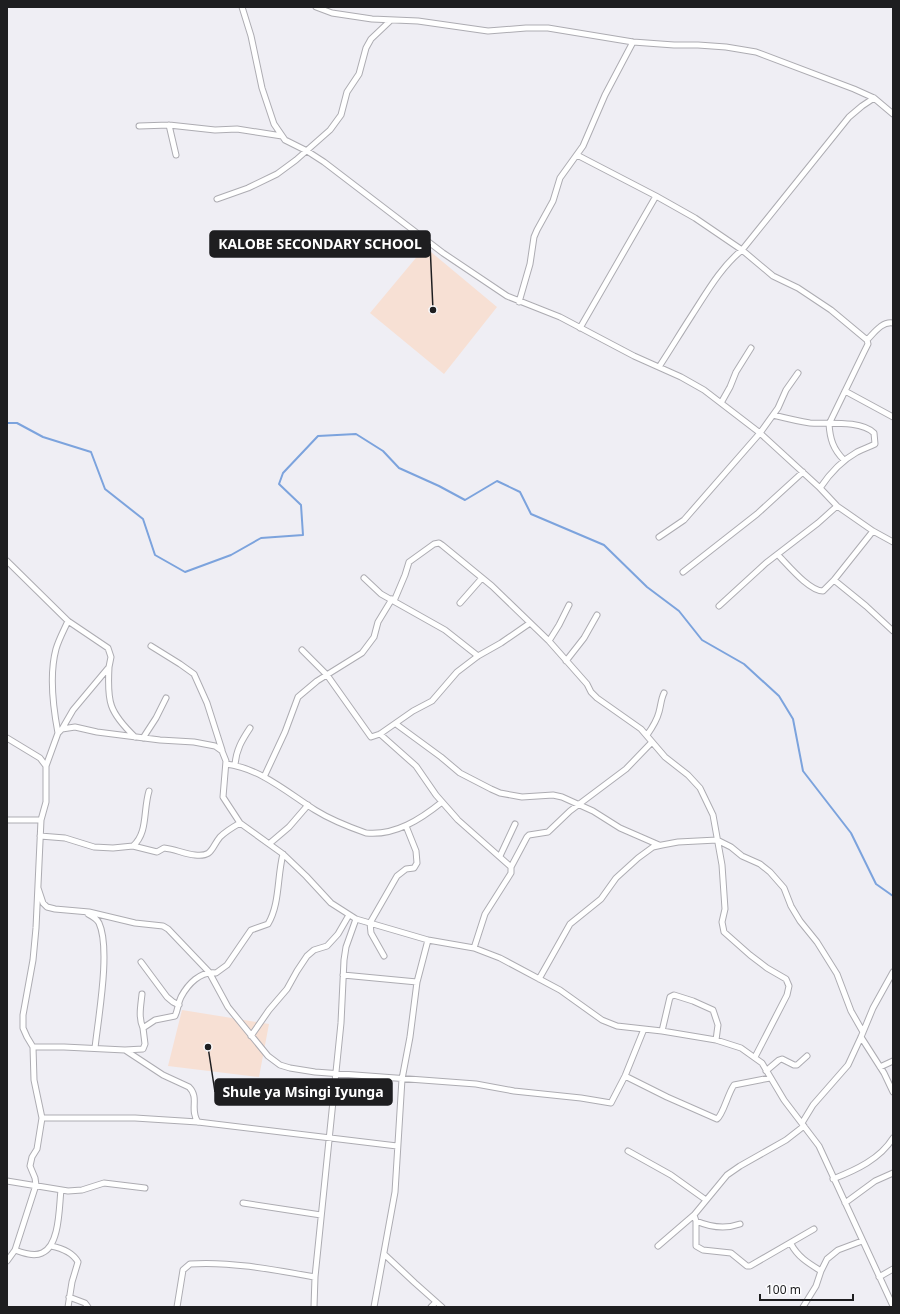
<svg xmlns="http://www.w3.org/2000/svg" width="900" height="1314" font-family="'Noto Sans',sans-serif">
	<style>
		.education { fill: #f7e0d4 }
		.lines { fill: none; stroke-linecap: round; stroke-linejoin: round }
		.stream { stroke: #7ca3dd; stroke-width: 2 }
		.minor-casing { stroke: #adacb2; stroke-width: 7 }
		.minor { stroke: #fff; stroke-width: 5 }
		.leader { fill: none; stroke: #1e1e20; stroke-width: 1.5 }
		.callout-dot { fill: #1e1e20; stroke: #fcfcfe; stroke-width: 1.5 }
		.callout { fill: #1e1e20; stroke: #1e1e20; stroke-width: 1.5 }
		.callout-label { font-size: 14px; text-anchor: middle; font-weight: bold; fill: #fff }
	</style>
	<rect width="100%" height="100%" fill="#efeef4"/>
	<path class="education" d="M425 247 497 307 444 374 370 313Z
		M182 1010 269 1024 259 1077 168 1066Z"/>
	<g class="lines">
		<path class="stream" d="M7 423H17L43 437 91 452 105 489 143 519 155 555 185 572 231 555 261 538 303 535 301 505 279 484 283 473 318 436 356 434 383 451 399 468 439 486 465 500 497 481 520 492 531 514 604 545 647 587 679 611 702 640 744 664 779 696 793 719 803 771 851 833 876 884 893 896"/>
		<g class="minor-casing">
			<path id="minor" d="M242 7 251 36 262 88 274 124 285 140 307 151 324 162 443 253 507 296 560 317 634 356 681 377 704 390 760 433 820 488 837 506 873 531 893 542
				M316 7 332 13 372 19 418 21 488 31 526 28H548L633 42 674 45H698L726 47 756 52 854 89 874 98 893 114
				M169 125 176 155
				M139 126 169 125 215 130 237 129 282 136
				M577 155 656 196 695 218 742 250 773 276 798 288 831 310 867 340 868 344 864 352 829 424C830 439 833 449 844 460
				M217 199 248 188 277 174 296 160 330 130 341 115 347 92 359 74 366 48 371 39 390 21
				M519 302 530 264 534 237 537 230 553 201 560 178 583 146 605 95 633 42
				M580 328 656 196
				M867 340C874 333 882 321 893 323
				M659 367C670 350 681 332 692 315 707 292 721 267 742 250L849 117 862 106 874 98
				M845 391 893 417
				M721 403 730 387 736 372 751 348
				M773 415C785 418 797 421 810 423 828 424 861 420 874 433L875 444C869 447 863 449 857 452 841 461 830 473 820 488
				M659 537 684 520 760 433 778 408 786 390 798 373
				M778 555C788 565 809 591 823 591L834 580 873 531
				M7 561 68 621 108 648 111 657 109 667 73 710 62 729
				M683 572 757 514 803 472
				M364 578 381 594 445 630 478 656
				M834 580 866 606 893 631
				M394 601 405 575 409 562 434 544 439 543 442 545 492 586 549 641 587 684 591 692 597 698 641 729 665 757 688 775 700 788 713 815 722 865 725 909 722 922 724 932 750 955 767 968 786 979 789 986 787 995 755 1057
				M460 603 482 578
				M719 606 766 563 818 523 837 506
				M549 641 559 625 569 605
				M151 646 180 664 194 674 207 703 222 750
				M302 650 327 675 371 737 380 734 413 711 432 701 457 672 478 656 501 643 530 623
				M566 661 584 638 597 615
				M109 667C107 702 109 712 135 737
				M396 724 441 757 460 773 491 789 500 793 522 797 553 795 562 797 593 811 620 828 659 845
				M58 733C53 707 49 675 56 649 59 639 64 630 68 621
				M380 734 416 766 436 795 458 820 511 867V873L485 914 474 948
				M647 735C652 728 657 720 659 712 661 705 661 699 664 693
				M7 738 40 758 46 766
				M143 738 156 718 166 698
				M226 764C260 768 288 793 315 810 331 820 349 827 366 833 395 836 421 819 442 802
				M235 765C236 750 242 740 250 728
				M264 777 285 732 298 697 317 681 362 653 374 637 378 622 392 599
				M7 820H41L46 802V766L58 733 62 729 75 727 97 732 160 740 194 742 215 746 222 751 226 761 223 797 240 823 283 854 306 876 331 903 356 919 428 940 474 948 500 958 560 990 602 1020 617 1026 662 1031 716 1040 741 1048 762 1063 784 1100 819 1146 893 1306
				M40 836 65 838 94 847 113 848 133 846 157 852 164 848C175 849 184 854 195 855 213 857 211 848 220 837 226 831 233 827 240 823
				M269 844 289 827 308 805
				M133 846C148 833 143 811 149 791
				M500 856 515 824
				M511 867 527 837 529 835 548 832 570 811 626 769 652 742
				M38 888 43 903 47 907 55 909 89 912 135 923 163 926 168 929 209 972 228 1007 268 1056 280 1065 290 1068 315 1072 476 1084 514 1091 581 1098 611 1103 625 1076 644 1029
				M88 914C92 916 97 919 99 923 111 949 98 1019 95 1048
				M384 956 371 933 370 923 397 876 406 869 414 868 417 863 416 851 406 826
				M141 962 167 997 173 1002 179 1005
				M343 975 417 982
				M539 979 570 924 601 899 616 878 638 858 653 847 662 845 678 842 717 840 731 847 742 856 760 864 770 872 784 888 791 906 800 921 817 942 837 974 851 1011 863 1032
				M142 994C141 1005 138 1017 143 1028
				M662 1031 670 997 674 995 693 1001 713 1010 718 1025 716 1040
				M251 1036 269 1010 287 989 297 971 307 956 314 950 327 946 338 934 349 915
				M861 1037 884 1073 893 1092
				M33 1047H64L125 1050 163 1075 189 1087C200 1098 189 1109 198 1122
				M125 1050 143 1049 145 1044 143 1028 155 1020 175 1016C178 1010 178 1003 181 997 188 984 200 971 216 973L227 965 251 930 268 924C280 904 277 877 283 854
				M880 1067 893 1061
				M766 1071 779 1060 782 1059 794 1065H797L807 1056
				M625 1076 667 1097 717 1119C723 1115 728 1093 734 1085L770 1078
				M42 1118H135L198 1122 397 1146
				M802 1123 813 1105 848 1065 861 1037 873 1008 893 972
				M628 1151 671 1175 706 1200
				M833 1179C856 1170 880 1159 893 1138
				M7 1181 68 1191 82 1190 104 1183 145 1188
				M243 1203 321 1215
				M845 1203 875 1181 893 1173
				M694 1215 696 1221V1246L703 1250 731 1253 747 1266H750L814 1229
				M696 1221C710 1227 726 1229 740 1224
				M791 1244C798 1257 808 1263 821 1271
				M51 1246C61 1248 73 1253 78 1262L72 1282 68 1307
				M658 1246 694 1215 727 1175 740 1166 786 1140 804 1126
				M15 1250C23 1253 34 1257 42 1253 60 1246 59 1206 61 1190
				M384 1254 415 1283 442 1307
				M7 1261 15 1250 36 1185 35 1178 30 1166 32 1157 37 1149 42 1118 34 1080 33 1047 27 1037 23 1028V1015L33 960 36 928 41 820
				M879 1277 893 1269
				M69 1297 85 1303 88 1307
				M177 1307 183 1270 190 1264C229 1261 276 1270 315 1277
				M314 1307 315 1277 341 1023 344 960 346 947 356 919
				M374 1307 395 1192 402 1079 410 1037 417 982 428 940
				M431 1307 436 1302
				M803 1307 816 1286 821 1271 827 1259 838 1250 862 1241"/>
		</g>
		<use href="#minor" class="minor"/>
	</g>
	<path class="leader" d="M433 310L430 244M208 1047L215 1092"/>
	<g class="callout-dot">
		<circle cx="433" cy="310" r="4"/>
		<circle cx="208" cy="1047" r="4"/>
	</g>
	<g class="callout">
		<rect x="210" y="231" width="220" height="26" rx="4"/>
		<rect x="215" y="1079" width="177" height="26" rx="4"/>
	</g>
	<g class="callout-label">
		<text x="320" y="249">KALOBE SECONDARY SCHOOL</text>
		<text x="303" y="1097">Shule ya Msingi Iyunga</text>
	</g>
	<rect width="900" height="1314" fill="none" stroke="#1e1e20" stroke-width="16"/>
	<path d="M760 1294v6h93v-6" fill="none" stroke="#1e1e20" stroke-width="2"/>
	<text x="766" y="1294" font-size="12" fill="#1e1e20" stroke="#fcfcfe" stroke-width="3" paint-order="stroke">100 m</text>
</svg>
